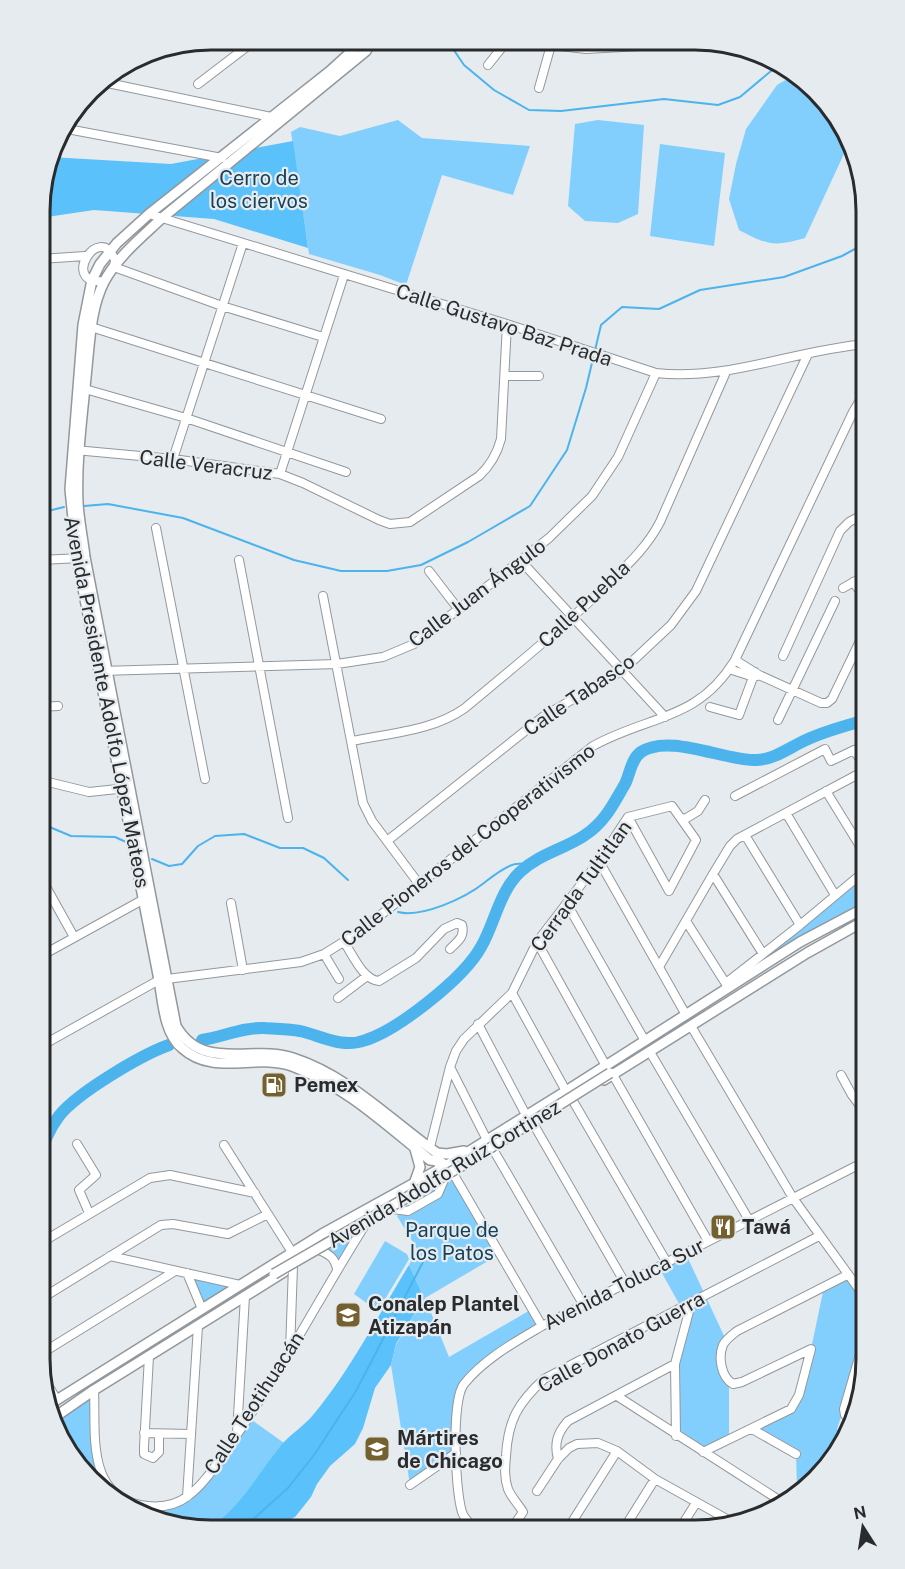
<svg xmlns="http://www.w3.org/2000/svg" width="905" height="1569" font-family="'Public Sans',sans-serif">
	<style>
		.green { fill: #82cffd }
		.forest { fill: #5ac1fa }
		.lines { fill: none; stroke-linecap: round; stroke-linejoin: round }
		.stream { stroke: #4cb3ec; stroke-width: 2 }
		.river { stroke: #4cb3ec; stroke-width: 12 }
		.minor-casing { stroke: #92989c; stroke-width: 10 }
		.major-casing { stroke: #92989c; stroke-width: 12 }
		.minor { stroke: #fff; stroke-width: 8 }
		.major { stroke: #fff; stroke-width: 9 }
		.major-bridge-casing { stroke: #92989c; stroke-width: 12; stroke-linecap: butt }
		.major-bridge { stroke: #fff; stroke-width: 9 }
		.labels { text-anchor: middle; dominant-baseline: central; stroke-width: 4.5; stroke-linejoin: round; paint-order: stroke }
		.park-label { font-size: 20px; fill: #164158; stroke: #e5ebef }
		.street-label { font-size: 20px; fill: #292b2c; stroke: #e5ebef }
		.poi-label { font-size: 20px; font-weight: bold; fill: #292b2c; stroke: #e5ebef; text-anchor: start }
		.rim { fill: none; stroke: #292b2c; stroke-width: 3 }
	</style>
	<rect width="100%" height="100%" fill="#e5ebef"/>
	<path class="green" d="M794 75 807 81 849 143 805 238C774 247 767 245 739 230L729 199 736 164 746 129 777 85Z
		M398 120 422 138 530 146 513 195 442 175 406 285 380 275 309 254 291 132 300 127 340 136Z
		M598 120 644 125 638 214 618 223 585 221 568 206 575 124Z
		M660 144 725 153 714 246 650 236Z
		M866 870V907L729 988Z
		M454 1175 500 1254 425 1298 449 1357 532 1309 542 1326 511 1344 463 1385 456 1453 410 1485 391 1365 396 1345 424 1298 409 1265 417 1249 397 1216 436 1185Z
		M365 1225 337 1269 336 1262 319 1250Z
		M385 1241 407 1254 409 1259 378 1311 354 1294Z
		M685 1252 726 1340 721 1359 729 1382V1439L703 1452 676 1436 675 1364 691 1305 682 1309 658 1266Z
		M187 1273 240 1285 202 1309Z
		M847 1275 866 1299V1334L858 1362 865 1371 848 1417 843 1411 837 1429 841 1435 830 1463 797 1487 796 1454 752 1429 791 1409 811 1349 824 1287Z
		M94 1390 98 1465 117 1495 152 1507 187 1497 249 1418 284 1443 239 1503 219 1522 208 1529 188 1528 103 1490 56 1416Z"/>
	<path class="forest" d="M293 141 308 248 214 219 94 210 40 218V189L50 157 171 164Z
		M409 1265 424 1298 396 1344 391 1365 375 1388 363 1428 355 1444 330 1466 317 1484 311 1497 295 1517 270 1529H208C242 1507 258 1473 283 1443 292 1433 304 1426 313 1415 350 1371 379 1314 409 1265Z"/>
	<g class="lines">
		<path class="stream" d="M447 40 464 65 494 90 529 110 561 111 664 99 718 105 740 97 777 66
			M84 506 108 504 183 518 294 560 341 571H387L421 565 468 542 530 506 567 450 586 388 601 325 622 307 659 309 700 290 784 277 842 256 866 243
			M40 513 64 507
			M40 823 71 836 115 837 126 842
			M152 859 169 866 182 864 198 846 215 836 244 834 280 848H303L324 858 348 880
			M398 912C422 918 465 898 484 883 493 876 501 869 512 865 517 863 524 864 530 863
			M242 1529 288 1488 314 1455 356 1391 424 1260"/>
		<path class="river" d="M202 1040C222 1037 244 1027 264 1028 276 1029 289 1029 300 1031 322 1036 342 1049 366 1040 399 1029 464 978 481 947 495 923 499 892 520 872 547 847 582 848 606 815 613 806 619 794 625 784 630 774 631 759 641 752 669 733 725 761 756 760 774 760 790 747 806 740 825 731 845 726 866 720
			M39 1158C44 1143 49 1129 59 1116 77 1093 141 1055 169 1045"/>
		<g class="minor-casing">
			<path id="minor" d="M349 40 363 48
				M541 41 551 45 586 49 714 42
				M488 65 507 41
				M98 81 276 118
				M198 84 257 39
				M539 88 551 45
				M62 128 222 158
				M149 214 507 324 656 373C728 381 795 350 866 344
				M40 259 85 256
				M104 281C59 286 99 220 115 260L114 267 222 306 323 337
				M91 327 381 419
				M505 376H539
				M85 389 186 418 346 472
				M75 450 173 459 280 474 303 483 379 520 390 524 410 522 479 476C491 465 497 454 501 439L507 324
				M173 459 243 243
				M280 474 344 275
				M156 528 205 779
				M40 560 81 558
				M239 560 288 818
				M521 561 665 717
				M429 571 459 610
				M853 582 866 599
				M843 588 866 575
				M323 596 363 803 372 821 419 884
				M40 637 45 636
				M783 656 840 531 849 522 866 513
				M735 660 759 675 821 703H827L832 699 860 641
				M729 669 754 677 757 676
				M101 671 337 664 383 657 414 644 549 538 592 496 618 457 656 373
				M40 707 58 706
				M710 707 739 715 755 672
				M778 720 835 601
				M352 741C390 733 433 731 465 708 512 669 560 630 604 588 625 567 646 549 660 522L726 372
				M40 780 89 792 127 788
				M826 791 866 856
				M735 796 825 749 831 761 854 750 866 769
				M786 813 835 895
				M628 817 669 891
				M682 818 685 819 698 811 705 800
				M745 835 800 925
				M387 841 544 716 623 670 671 625 696 591 808 354
				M599 861 686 1015
				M713 874 763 954
				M40 876 74 937
				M231 903 243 970
				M567 904 645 1041
				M686 921 728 987
				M344 942C353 955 363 980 379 981L416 958 444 929 457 923 462 925C465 937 458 941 450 949
				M537 942 606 1066
				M324 954 339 979
				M39 957 146 898
				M659 967 713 874 730 846 737 839 866 770
				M726 983 800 925 866 870
				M512 993 566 1091
				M338 998 367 976
				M478 1024 526 1115
				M691 1026 793 1198 866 1299
				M39 1050 50 1041 159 980 301 962 324 954 358 933 593 746C649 715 698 721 735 660L853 412 866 390
				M650 1052 749 1220
				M450 1067 487 1140
				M613 1075 708 1241
				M841 1075 852 1095 866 1114
				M573 1101 666 1261
				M534 1125 625 1283
				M77 1144 96 1175 79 1190 89 1213
				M224 1145 292 1252
				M430 1147 450 1067 456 1051 464 1039 512 993 537 942 599 861 628 817 672 806 696 840 669 891
				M494 1151 583 1304
				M454 1175 542 1326
				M393 1209 408 1211 438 1194 444 1180
				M39 1244 150 1178 170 1175 255 1193
				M319 1250C329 1254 335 1258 337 1269
				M110 1256 240 1285
				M187 1273 202 1309
				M39 1300 161 1225 173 1224 228 1234 268 1214
				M290 1351 293 1266
				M39 1355 175 1271
				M149 1356 144 1447V1454L153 1458 159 1452V1434
				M42 1375 57 1400
				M94 1390C96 1432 86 1494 140 1505 157 1508 174 1507 188 1496 206 1483 218 1461 231 1443 281 1373 319 1298 365 1225
				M617 1396 779 1500
				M848 1417 845 1415 844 1409 866 1334
				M752 1429 796 1454
				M144 1433 191 1434
				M237 1433 245 1296
				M676 1436 675 1364 691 1304
				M703 1452 791 1409 799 1395 811 1349 742 1382 733 1384C721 1377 718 1357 723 1345 726 1339 732 1335 737 1331L847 1275
				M558 1459C554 1444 557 1433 568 1421L675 1364
				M410 1485 456 1453
				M537 1491 558 1459 569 1448 577 1444 598 1443 617 1451 655 1479 734 1523
				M187 1497 198 1326
				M476 1529C471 1524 464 1519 462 1512 455 1490 451 1400 464 1384 484 1359 515 1342 542 1326L866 1161
				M506 1529 514 1525 523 1512C519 1505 511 1497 508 1489 504 1478 505 1467 506 1456 508 1420 518 1403 544 1379L819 1236
				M567 1530 617 1451
				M623 1530 655 1479
				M679 1530 696 1503"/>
		</g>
		<g class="major-casing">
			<path id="major" d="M364 40 330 71 149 214 117 243 100 264 92 280 83 325 70 489 77 558 159 980C163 1002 164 1033 182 1048 214 1077 256 1053 292 1066 346 1086 386 1125 430 1160 443 1161 447 1165 454 1175
				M372 40 366 51 162 218C142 237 117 257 104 282 91 308 90 338 87 367 83 411 76 458 78 503 79 521 83 539 85 557L176 1026C203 1073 253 1044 293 1058 349 1076 390 1120 437 1153 441 1163 441 1174 431 1181
				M604 1080 807 953 866 920
				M415 1149 420 1167 415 1181
				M437 1153 447 1154 464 1151
				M47 1406 322 1234 447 1165 566 1091 800 942 866 907
				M52 1419 94 1390 284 1272"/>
		</g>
		<use href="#minor" class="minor"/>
		<use href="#major" class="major"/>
		<g class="major-bridge-casing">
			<path id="major-bridge" d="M274 1274 463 1165 610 1073"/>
		</g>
		<use href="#major-bridge" class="major-bridge"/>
	</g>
	<defs>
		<g id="fuel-square" transform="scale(1.35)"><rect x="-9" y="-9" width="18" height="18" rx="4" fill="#75602f" stroke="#e5ebef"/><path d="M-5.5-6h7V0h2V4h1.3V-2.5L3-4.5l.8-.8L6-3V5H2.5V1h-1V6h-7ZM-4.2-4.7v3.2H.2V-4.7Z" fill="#fff"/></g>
		<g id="restaurant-square" transform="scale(1.35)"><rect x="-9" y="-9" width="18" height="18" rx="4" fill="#75602f" stroke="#e5ebef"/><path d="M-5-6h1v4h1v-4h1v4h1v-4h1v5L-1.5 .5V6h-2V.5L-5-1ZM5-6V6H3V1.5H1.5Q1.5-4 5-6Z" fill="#fff"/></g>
		<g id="school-square" transform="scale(1.35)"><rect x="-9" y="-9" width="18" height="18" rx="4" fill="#75602f" stroke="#e5ebef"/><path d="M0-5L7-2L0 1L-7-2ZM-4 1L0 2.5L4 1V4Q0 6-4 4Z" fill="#fff"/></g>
	</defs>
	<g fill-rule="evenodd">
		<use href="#fuel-square" x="274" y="1085"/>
		<use href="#restaurant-square" x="723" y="1227"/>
		<use href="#school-square" x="348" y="1315"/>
		<use href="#school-square" x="377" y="1449"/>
	</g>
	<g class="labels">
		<g class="park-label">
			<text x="259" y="178">Cerro de<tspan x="259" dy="23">los ciervos</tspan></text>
			<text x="452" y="1230">Parque de<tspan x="452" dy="23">los Patos</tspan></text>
		</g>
		<g class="street-label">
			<text transform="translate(504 325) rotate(18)">Calle Gustavo Baz Prada</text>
			<text transform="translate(206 465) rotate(7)">Calle Veracruz</text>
			<text transform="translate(477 593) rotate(-37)">Calle Juan Ángulo</text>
			<text transform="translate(584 604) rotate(-43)">Calle Puebla</text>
			<text transform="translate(579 695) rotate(-34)">Calle Tabasco</text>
			<text transform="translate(107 702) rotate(79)">Avenida Presidente Adolfo López Mateos</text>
			<text transform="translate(468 845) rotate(-38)">Calle Pioneros del Cooperativismo</text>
			<text transform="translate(581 886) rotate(-54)">Cerrada Tultitlan</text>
			<text transform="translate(444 1174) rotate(-31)">Avenida Adolfo Ruiz Cortinez</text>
			<text transform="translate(624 1284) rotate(-27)">Avenida Toluca Sur</text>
			<text transform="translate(621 1342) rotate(-29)">Calle Donato Guerra</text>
			<text transform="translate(254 1403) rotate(-57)">Calle Teotihuacán</text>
		</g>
		<g class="poi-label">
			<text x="294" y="1085">Pemex</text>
			<text x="742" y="1227">Tawá</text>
			<text x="368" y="1304">Conalep Plantel<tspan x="368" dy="23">Atizapán</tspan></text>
			<text x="397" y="1438">Mártires<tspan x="397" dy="23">de Chicago</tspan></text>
		</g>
	</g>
	<path d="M0 0H905V1569H0ZM211 50H695A161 161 0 0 1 856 211V1359A161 161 0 0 1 695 1520H211A161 161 0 0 1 50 1359V211A161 161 0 0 1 211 50Z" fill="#e5ebef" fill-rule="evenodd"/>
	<path class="rim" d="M211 50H695A161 161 0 0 1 856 211V1359A161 161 0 0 1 695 1520H211A161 161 0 0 1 50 1359V211A161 161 0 0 1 211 50Z"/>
	<g transform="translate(863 1527) rotate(348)" stroke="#e5ebef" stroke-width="4.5" paint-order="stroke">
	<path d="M0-4.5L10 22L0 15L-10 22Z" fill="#292b2c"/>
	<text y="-9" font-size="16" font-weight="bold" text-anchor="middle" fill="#292b2c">N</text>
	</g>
</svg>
